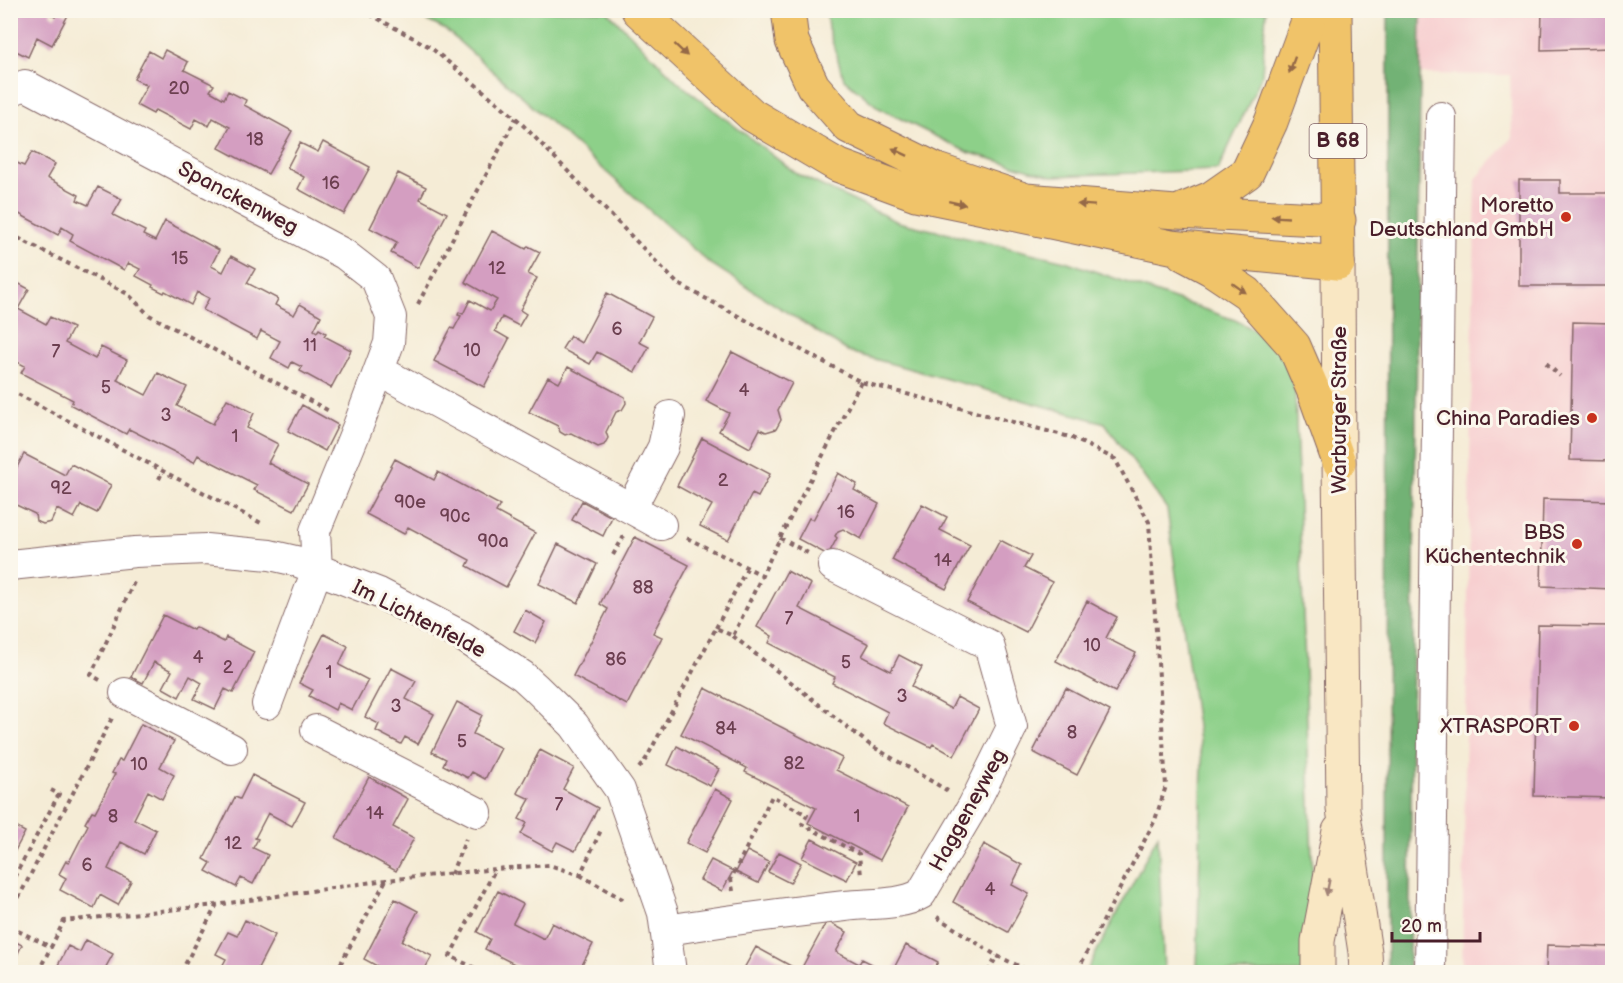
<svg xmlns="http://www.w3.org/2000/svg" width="1623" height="983" font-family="'Balsamiq Sans',sans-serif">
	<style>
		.built { fill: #f7cfd0 }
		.green { fill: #8dd089; stroke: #6c785a; stroke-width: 1.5 }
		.forest { fill: #72b275; stroke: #5e6850; stroke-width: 1.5 }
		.building { fill: #d49ec1 }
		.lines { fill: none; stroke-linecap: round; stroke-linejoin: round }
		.street-casing { stroke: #866767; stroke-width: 32 }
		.secondary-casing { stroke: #866767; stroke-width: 35 }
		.primary-casing { stroke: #866767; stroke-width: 35 }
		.highway-casing { stroke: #866767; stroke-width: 35 }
		.path { stroke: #866767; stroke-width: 4; stroke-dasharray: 4.5 4.5; stroke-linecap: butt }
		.street { stroke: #fff; stroke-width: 30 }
		.secondary { stroke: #f9e7c3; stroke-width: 33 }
		.primary { stroke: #f0c369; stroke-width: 33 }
		.highway { stroke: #f0c369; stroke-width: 33 }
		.oneway { fill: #956947 }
		.oneway2 { fill: #a28377 }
		.poi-dot { fill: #c8321e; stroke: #fbf7ec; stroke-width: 2 }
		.labels { text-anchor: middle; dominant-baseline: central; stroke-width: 6; stroke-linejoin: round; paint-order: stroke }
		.number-label { font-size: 18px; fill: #6c3f50 }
		.shield { fill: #fbf7ec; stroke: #7f6065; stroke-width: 1.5 }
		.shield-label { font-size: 20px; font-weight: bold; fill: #4a1f2b }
		.street-label { font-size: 21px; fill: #4a1f2b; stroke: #fbf7ec }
		.poi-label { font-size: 21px; fill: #4a1f2b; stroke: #fbf7ec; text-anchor: end }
	</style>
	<rect width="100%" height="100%" fill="#fbf7ec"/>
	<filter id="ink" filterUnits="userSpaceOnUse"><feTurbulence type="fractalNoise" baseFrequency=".0167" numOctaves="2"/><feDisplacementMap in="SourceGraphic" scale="12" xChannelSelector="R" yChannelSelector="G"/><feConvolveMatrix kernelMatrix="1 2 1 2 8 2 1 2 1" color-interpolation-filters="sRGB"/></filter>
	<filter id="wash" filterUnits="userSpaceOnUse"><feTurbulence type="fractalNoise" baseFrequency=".008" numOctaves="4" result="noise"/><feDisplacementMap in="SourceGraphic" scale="24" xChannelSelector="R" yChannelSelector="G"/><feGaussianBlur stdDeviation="1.35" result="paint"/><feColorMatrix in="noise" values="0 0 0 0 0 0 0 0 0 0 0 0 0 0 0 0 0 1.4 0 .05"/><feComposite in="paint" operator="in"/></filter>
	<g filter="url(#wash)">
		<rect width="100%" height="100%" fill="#f5ecd6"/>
		<path class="built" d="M1421 11H1612V972H1462L1470 458 1476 179 1512 137 1510 75 1420 74Z"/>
		<path class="green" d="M407 11H607L679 83 797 174 898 222 1065 261 1235 320 1282 344 1295 393 1314 913 1303 972H1197L1202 763 1167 509 1105 423 849 352 708 262 446 30Z
			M826 11H1266L1262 75 1218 170 1052 176 967 152 879 108 844 79 828 28Z
			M1158 835 1164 972H1086Z"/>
		<path class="forest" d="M1421 10 1409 972H1387L1388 11Z"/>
		<g id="blocks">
			<path class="building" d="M10 10H52L50 14 55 17 59 11 68 15 52 45 37 37 28 57 10 48Z
				M1542 10H1612V48L1541 50Z
				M165 50 188 62 184 70 214 85 210 91 224 99 228 91 246 100 244 105 292 131 268 174 219 148 230 127 213 118 209 126 196 119 191 129 155 110 153 114 136 105 147 85 134 79 149 51 161 58Z
				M323 142 370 167 344 214 298 189 304 177 287 168 300 143 318 152Z
				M32 152 55 164 47 178 79 195 77 200 88 205 98 187 122 199 113 215 145 231 143 235 155 241 165 221 219 250 211 266 223 272 231 256 255 269 247 283 278 299 275 305 294 315 300 304 321 316 314 330 317 332 319 329 326 333 324 336 351 350 331 388 300 371 302 367 292 362 289 368 271 358 280 341 261 331 257 339 203 310 209 298 197 292 191 305 165 291 164 293 152 287 153 285 136 276 140 269 128 263 124 270 70 241 73 234 62 227 58 235 10 209V163L12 161 24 166Z
				M398 173 426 187 420 199 447 213 418 268 391 253 397 242 370 228Z
				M1519 180H1560V193H1612V240H1609V286H1519Z
				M492 231 526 249 528 246 540 252 528 274 537 278 520 310 526 314 519 326 502 317 495 331 509 339 484 387 434 361 451 328 454 329 461 316 458 315 459 312 463 314 470 300 490 311 497 300 465 282Z
				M10 279 29 289 18 309 46 324 50 317 73 328 65 343 95 359 101 347 127 360 117 380 146 395 158 373 187 387 177 406 213 424 227 399 254 413 247 428 278 444 268 463 308 484 294 510 254 490 257 485 198 455 194 462 129 429 126 434 71 405 73 400 21 373 25 366 10 358Z
				M607 293 652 317 639 342 649 347 635 372 597 352 590 364 562 349 570 336 581 343Z
				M1573 322 1612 323V461L1570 460Z
				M732 352 792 383 778 410 781 420 776 429 766 432 760 429 750 448 719 431 729 413 706 401Z
				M568 367 625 397 626 403 622 410 616 412 606 432 608 438 604 445 598 447 571 433 565 435 560 432 558 426 529 412 548 377 559 383Z
				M302 405 338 425 325 451 288 431Z
				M702 438 770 474 758 497 752 494 728 540 700 526 712 505 677 486Z
				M24 454 65 475 71 464 111 485 97 513 81 505 74 518 57 509 51 522 43 524 36 521 35 514 10 502V468L15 471Z
				M395 459 434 480 438 472 500 505 496 512 535 533 506 587 467 566 470 560 408 527 404 534 366 514Z
				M838 473 857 484 854 490 879 504 861 539 843 529 838 531 835 536 837 538 828 555 798 539 809 518 813 520Z
				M1543 499 1612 501V589L1541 586Z
				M582 501 612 517 603 536 572 520Z
				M922 504 947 517 940 530 970 545 946 589 892 560Z
				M635 537 689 565 653 633 662 637 627 705 573 676 608 609 600 604Z
				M1000 540 1031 556 1024 568 1052 582 1026 632 967 602Z
				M558 544 597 564 578 603 539 584Z
				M787 571 811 584 799 608 869 644 862 656 891 671 899 655 922 667 911 687 951 709 957 697 979 709 954 756 933 744 931 747 883 723 888 712 832 683 835 677 769 643 772 636 757 627Z
				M1087 601 1117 617 1106 638 1136 653 1115 692 1056 661Z
				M525 610 546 622 535 643 514 631Z
				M163 615 193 630 195 627 224 642 226 637 254 652 233 693 225 689 215 709 194 699 202 683 190 676 179 697 163 688 172 671 154 662 143 683 131 677Z
				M1538 625 1612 626V798L1534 796Z
				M324 634 348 646 339 665 368 680 352 710 338 703 335 710 309 696 313 690 299 683Z
				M391 668 416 681 406 699 434 714 418 744 405 737 401 744 376 731 379 724 365 717Z
				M705 688 842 758 836 770 908 807 880 860 808 823 816 808 745 772 747 768 681 734Z
				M1066 688 1110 711 1077 775 1033 752Z
				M457 702 482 715 473 734 501 748 485 779 472 772 468 778 443 765 446 759 432 752Z
				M141 724 174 741 160 767 174 775 162 799 148 791 134 819 156 830 144 854 121 842 108 869 131 881 118 905 100 895 94 908 60 890 66 878 59 874 66 861 69 862 88 825 85 823 92 811 95 812 115 774 112 773 119 760 122 761Z
				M677 746 719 769 710 786 668 765Z
				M540 750 574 768 563 789 598 808 575 851 557 842 552 851 521 834 527 823 519 819 530 799 517 793Z
				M252 775 305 802 292 826 268 813 255 838 258 839 253 848 268 855 253 884 241 878 236 887 206 871 211 863 204 859 235 797 240 799Z
				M369 777 408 799 393 827 414 838 396 871 336 838Z
				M715 789 733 799 705 853 686 843Z
				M10 824 25 832 10 860Z
				M812 839 856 862 847 880 802 858Z
				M984 844 1022 865 1012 885 1029 894 1008 932 953 902Z
				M747 851 769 862 758 883 736 872Z
				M779 852 801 863 790 883 768 872Z
				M711 860 733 871 722 891 700 880Z
				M498 891 523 904 513 923 544 939 552 923 593 944 581 967 592 972H527L528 971 485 949 490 939 477 932Z
				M395 899 418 911 402 941 432 956 423 972H376L379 967 364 959Z
				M245 920 275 935 258 968 266 972H219L226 959 216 954 228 932 237 936Z
				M827 921 847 932 836 952 859 964 862 959 878 967 875 972H742L756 947 800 971Z
				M10 939 22 945 10 969Z
				M86 940 113 954 103 972H64L56 969 68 946 80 952Z
				M906 945 938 962 932 972H892Z
				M1547 945 1612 947V972H1546Z"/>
		</g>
	</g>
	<g filter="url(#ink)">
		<use href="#blocks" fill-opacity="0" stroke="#866767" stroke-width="1.5"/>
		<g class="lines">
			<g class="street-casing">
				<path id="street" d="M10 91 25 85 344 254 376 279 391 317 389 343 358 426 315 531 317 570 267 704
					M380 371 661 525
					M631 508 663 447 670 416
					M10 565 135 552 206 549 270 555 296 561 379 593 462 636 523 676 535 687 574 725 620 790 663 913 671 972
					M125 693 232 749
					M316 730 477 812
					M667 930C726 920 785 913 845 906 869 903 900 906 921 894L973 806 1012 727 989 645 833 566
					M1430 972 1441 117"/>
			</g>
			<g class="secondary-casing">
				<path id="secondary" d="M1338 263 1339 462 1343 809 1365 952 1366 972
					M1318 972V941L1339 831"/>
			</g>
			<g class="primary-casing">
				<path id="primary" d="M1335 10 1338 263"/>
			</g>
			<g class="highway-casing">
				<path id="highway" d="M638 10 752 115 837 165 916 194 1171 247 1338 263
					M788 10 792 41 813 86 849 127 937 170 1026 200 1176 212 1339 220
					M1182 210 1211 198 1247 173 1271 122 1312 10
					M1183 254 1211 269 1247 293 1294 346 1314 392 1339 462"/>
			</g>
			<path class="path" d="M362 10 430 47 516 118 677 283 861 382 1070 437 1115 459 1149 522 1166 786 1155 820 1077 972
				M10 234 128 294 149 315 331 412
				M418 304 516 118
				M1546 363 1560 376
				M10 390 261 523
				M159 479 163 471
				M687 538 762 575
				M780 538 808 553
				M613 555 624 536
				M716 628 747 568
				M733 636 870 745 948 791
				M100 680 91 675 134 582
				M639 768 646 759 716 628 733 636 780 538 861 382
				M451 874 466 839
				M580 875 626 901
				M10 885 59 794 51 790
				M733 891 731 879 772 796 807 815 802 824 859 854 861 876
				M10 914 112 718
				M937 917 997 956 1032 972
				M10 927 51 947 64 921 216 905 386 880 495 869 549 865 580 875 602 828
				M38 972 51 947
				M181 972 216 906
				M336 972 386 880
				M483 972 450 956 495 870
				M988 972 997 956"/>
			<use href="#street" class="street"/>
			<use href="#secondary" class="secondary"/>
			<use href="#primary" class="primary"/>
			<use href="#highway" class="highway"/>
		</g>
		<defs><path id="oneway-solid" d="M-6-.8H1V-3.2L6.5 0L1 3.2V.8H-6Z" transform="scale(1.5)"/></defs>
		<g class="oneway">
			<use href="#oneway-solid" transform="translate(681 50) rotate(43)"/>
			<use href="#oneway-solid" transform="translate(1292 65) rotate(110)"/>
			<use href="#oneway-solid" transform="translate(900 152) rotate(-154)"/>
			<use href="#oneway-solid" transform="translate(957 203) rotate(12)"/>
			<use href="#oneway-solid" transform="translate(1086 205) rotate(-176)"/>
			<use href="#oneway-solid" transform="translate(1280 217) rotate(-177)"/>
			<use href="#oneway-solid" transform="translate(1239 288) rotate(35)"/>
		</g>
		<use class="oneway2" href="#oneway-solid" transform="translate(1328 887) rotate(101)"/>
	</g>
	<g class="poi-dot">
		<circle cx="1566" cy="217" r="6"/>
		<circle cx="1592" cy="418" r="6"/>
		<circle cx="1577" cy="544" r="6"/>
		<circle cx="1574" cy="726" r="6"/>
	</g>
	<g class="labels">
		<g class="number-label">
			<text x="179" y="88">20</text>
			<text x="255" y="139">18</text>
			<text x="331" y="183">16</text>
			<text x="180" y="258">15</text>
			<text x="497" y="268">12</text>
			<text x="617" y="329">6</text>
			<text x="310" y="345">11</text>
			<text x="472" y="350">10</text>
			<text x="56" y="351">7</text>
			<text x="106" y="387">5</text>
			<text x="744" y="390">4</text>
			<text x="166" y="415">3</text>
			<text x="235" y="436">1</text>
			<text x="723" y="480">2</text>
			<text x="61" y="488">92</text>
			<text x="410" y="502">90e</text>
			<text x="846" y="512">16</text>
			<text x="455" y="516">90c</text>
			<text x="493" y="541">90a</text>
			<text x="943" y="560">14</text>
			<text x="643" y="587">88</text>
			<text x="789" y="618">7</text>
			<text x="1092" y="645">10</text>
			<text x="198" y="657">4</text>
			<text x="616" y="659">86</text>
			<text x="846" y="662">5</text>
			<text x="228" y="667">2</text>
			<text x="329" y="672">1</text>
			<text x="902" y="696">3</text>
			<text x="396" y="706">3</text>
			<text x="726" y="728">84</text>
			<text x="1072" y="732">8</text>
			<text x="462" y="741">5</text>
			<text x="794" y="763">82</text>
			<text x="139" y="764">10</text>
			<text x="559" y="804">7</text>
			<text x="375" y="813">14</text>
			<text x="113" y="816">8</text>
			<text x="857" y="816">1</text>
			<text x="233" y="843">12</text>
			<text x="87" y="865">6</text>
			<text x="990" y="889">4</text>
		</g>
		<rect class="shield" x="1309.5" y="124" width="57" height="34" rx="4.5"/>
		<g class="shield-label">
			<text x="1338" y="141">B 68</text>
		</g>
		<g class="street-label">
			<text transform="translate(238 198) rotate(28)">Spanckenweg</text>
			<text transform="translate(1339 410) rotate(-90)">Warburger Straße</text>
			<text transform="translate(419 619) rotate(27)">Im Lichtenfelde</text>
			<text transform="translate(968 810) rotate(-61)">Haggeneyweg</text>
		</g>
		<g class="poi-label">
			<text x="1554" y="205">Moretto<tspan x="1554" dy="24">Deutschland GmbH</tspan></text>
			<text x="1580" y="418">China Paradies</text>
			<text x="1565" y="532">BBS<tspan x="1565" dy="24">Küchentechnik</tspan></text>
			<text x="1562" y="726">XTRASPORT</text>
		</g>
	</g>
	<rect width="1623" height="983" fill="none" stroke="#fbf7ec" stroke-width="36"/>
	<path d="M1392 932v9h88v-9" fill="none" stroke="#4a1f2b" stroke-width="3"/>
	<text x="1401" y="932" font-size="18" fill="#4a1f2b" stroke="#fbf7ec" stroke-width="4.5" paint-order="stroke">20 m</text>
</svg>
